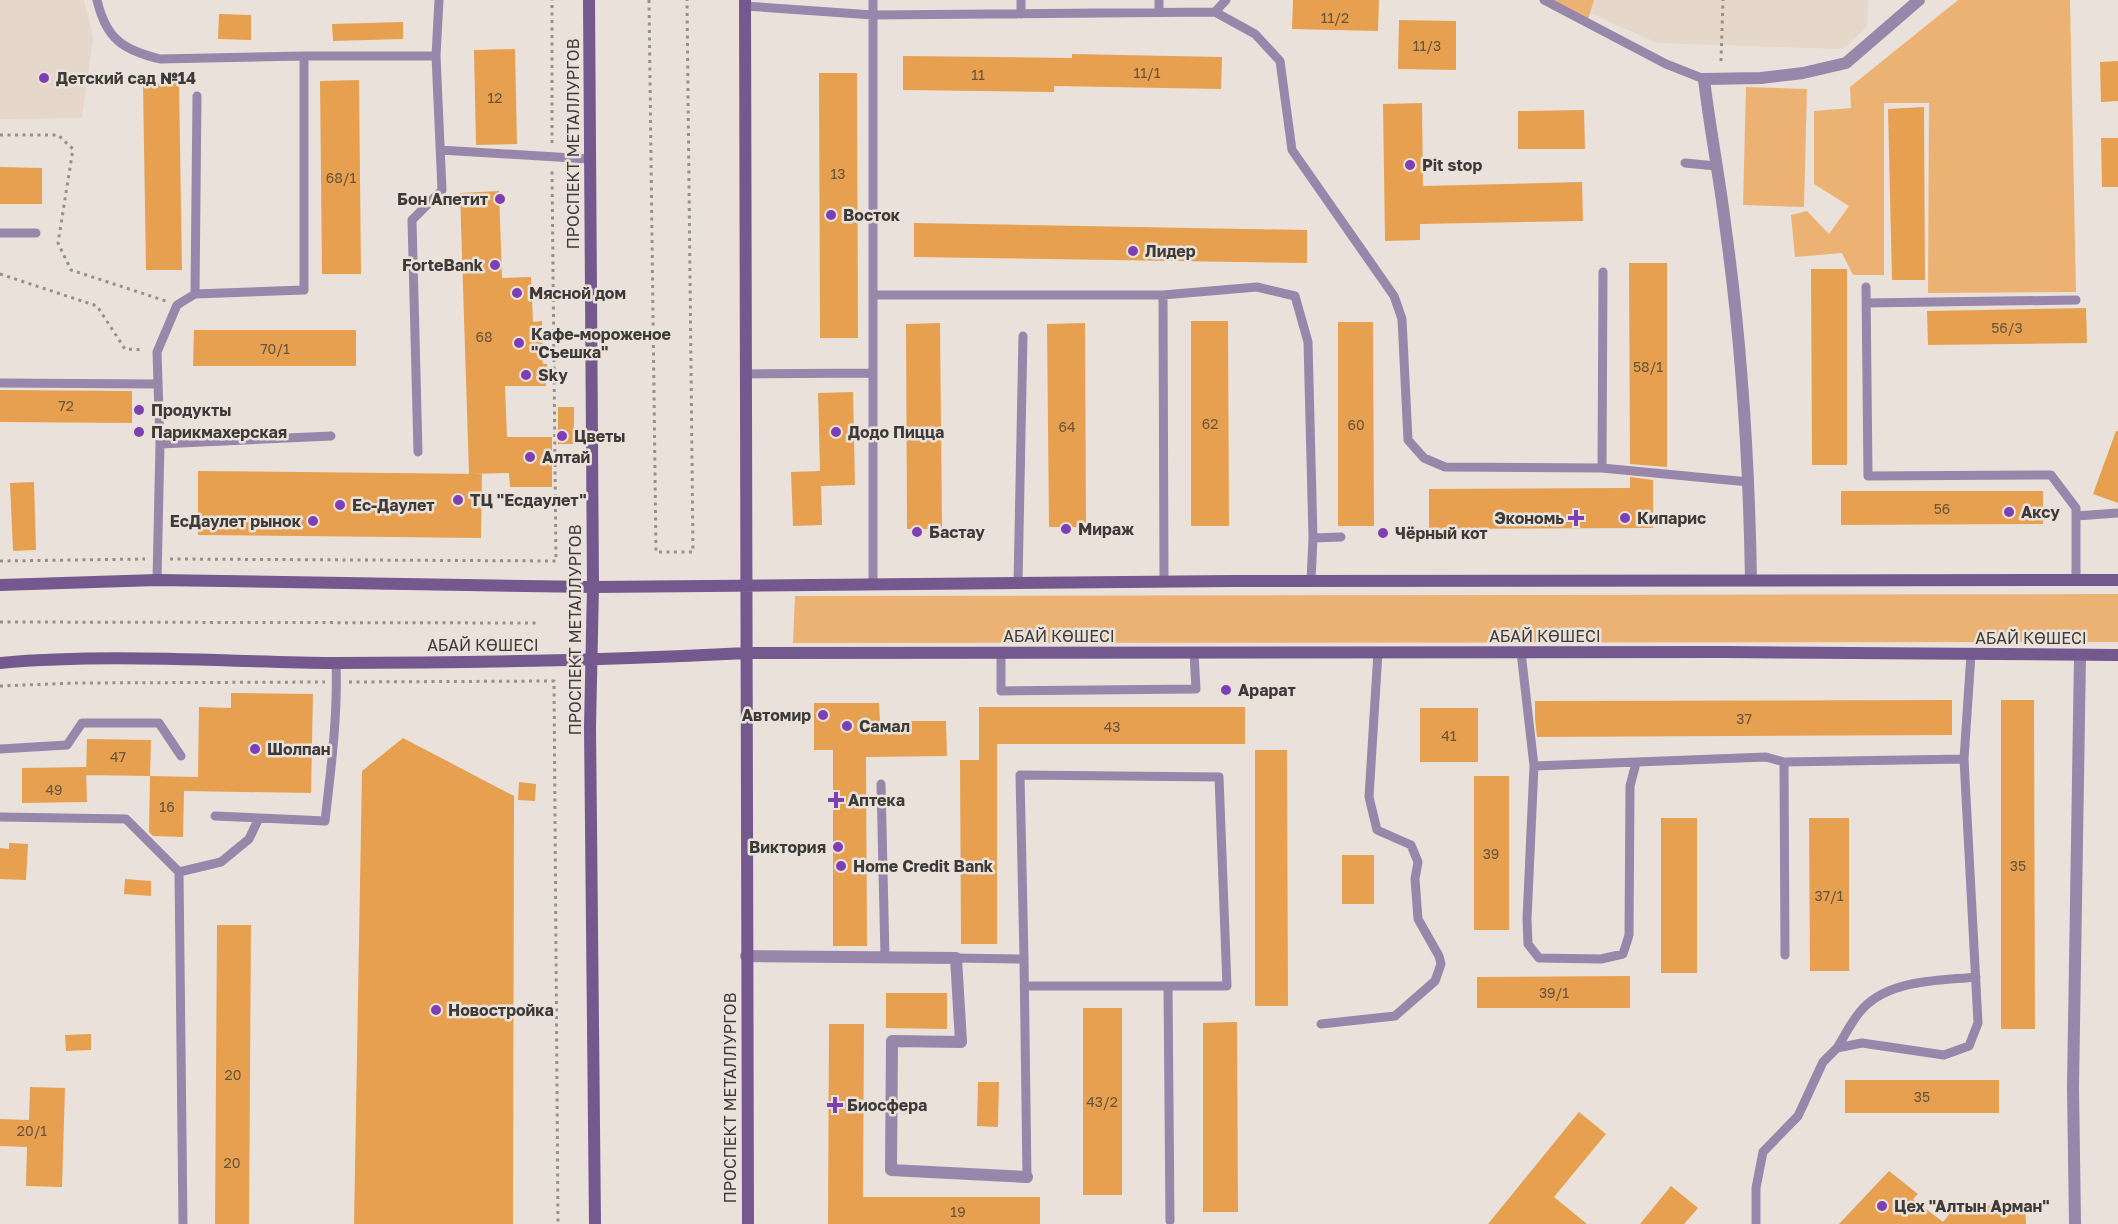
<svg xmlns="http://www.w3.org/2000/svg" width="2118" height="1224" font-family="'Golos Text',sans-serif">
	<style>
		.built { fill: #e5d7c9 }
		.green { fill: #ecb273 }
		.building { fill: #e6a04f }
		.lines { fill: none; stroke-linecap: round; stroke-linejoin: round }
		.path { stroke: #96908b; stroke-width: 3; stroke-dasharray: 3 4.5; stroke-linecap: butt }
		.lane { stroke: #9886ab; stroke-width: 9 }
		.street { stroke: #9886ab; stroke-width: 12 }
		.secondary { stroke: #73598e; stroke-width: 12 }
		.poi-dot { fill: #7f3fb4; stroke: #eae2da; stroke-width: 2 }
		.labels { text-anchor: middle; dominant-baseline: central; stroke-width: 5; stroke-linejoin: round; paint-order: stroke }
		.number-label { font-size: 14px; fill: #67543d }
		.poi-label { font-size: 16px; font-weight: bold; fill: #3d3a37; stroke: #eae2da; text-anchor: start }
		.street-label { font-size: 16px; fill: #3d3a37; stroke: #eae2da }
	</style>
	<rect width="100%" height="100%" fill="#eae2da"/>
	<path class="built" d="M0 0H84L93 38 82 118 0 119Z
		M1591 0H1868L1867 27 1843 49 1657 43 1590 13Z"/>
	<path class="green" d="M1548 0H1594L1587 22Z
		M1958 0H2070L2076 292 1928 293 1929 103H1884V275H1853L1842 253 1795 257 1791 215 1807 211 1829 234 1849 206 1814 184V111L1851 108 1850 87Z
		M1746 87 1807 89 1804 207 1743 205Z
		M2118 594V642L793 643 795 596Z"/>
	<path class="building" d="M1293 0H1379L1378 31 1292 29Z
		M219 14 251 15V40L218 39Z
		M1399 20 1456 21V70L1398 69Z
		M403 22V39L333 41 332 24Z
		M515 49 517 144 476 145 474 50Z
		M1072 54 1222 57 1221 89 1054 86V92L903 90V56L1072 58Z
		M2118 61V101L2101 102 2100 62Z
		M819 73H857L858 338H820Z
		M359 80 361 274H322L320 81Z
		M143 83H179L182 270H146Z
		M1422 103 1423 186 1582 182 1583 221 1420 224V240L1385 241 1383 104Z
		M1924 107 1925 280H1892L1888 109Z
		M1584 110 1585 149H1518V111Z
		M2101 138H2118V187H2102Z
		M0 167 42 168V204H0Z
		M499 191 502 278 531 277 533 322 542 321 543 364H547L546 386H505L507 437H552V487H510L509 473 469 474 460 193Z
		M914 223 1307 230V263L914 257Z
		M1629 263H1667V467L1630 464Z
		M1811 269H1847V465H1812Z
		M2086 308 2087 343 1928 345 1927 311Z
		M1191 321H1228L1229 526H1191Z
		M1338 322H1373L1374 526H1338Z
		M940 323 942 529H907L906 324Z
		M1085 323 1086 527H1049L1047 324Z
		M194 330H356V366H193Z
		M0 390 132 391V423L0 422Z
		M853 392 855 485 821 486 822 525 793 526 791 472 820 471 818 393Z
		M558 407H574V444H558Z
		M2116 431H2118V503L2093 494Z
		M198 471 482 474 481 538 198 535Z
		M1630 477 1653 480V528L1429 529V489L1630 488Z
		M34 482 36 550 13 551 10 483Z
		M1841 491H2043V524L1841 525Z
		M231 693 313 694 311 793 184 791 183 837 153 836 149 832 150 776 198 777 199 707 231 708Z
		M1952 700V735L1537 737 1535 719V701Z
		M2001 700H2034L2035 1029H2001Z
		M814 703H879L880 721H946L947 756 866 757 867 946H833V750H814Z
		M979 707H1245V744H997V944H961L960 760H979Z
		M1420 708H1478V762H1420Z
		M403 738 514 796 513 1224H354L362 771Z
		M87 739 151 740 150 776 86 775Z
		M1255 750H1287L1288 1006H1255Z
		M86 767 87 802 22 803V768Z
		M1474 776H1509V930H1474Z
		M519 782 536 784 535 801 518 800Z
		M1661 818H1697V973H1661Z
		M1809 818H1849V971H1810Z
		M9 843 28 844 26 880 0 879V848L9 849Z
		M1342 855H1374V904H1342Z
		M125 879 151 881V896L124 894Z
		M217 925H251L249 1224H215Z
		M1630 976V1008H1477V977Z
		M886 993H947V1029L886 1028Z
		M1083 1008H1122V1195H1083Z
		M1237 1022 1238 1212H1203V1023Z
		M829 1024H864L863 1197H1040V1224H828Z
		M91 1034V1050L66 1051 65 1035Z
		M1845 1080H1999V1113H1845Z
		M978 1082H999L998 1127 977 1126Z
		M30 1087 65 1088 62 1187 26 1186 27 1147 0 1146V1119L29 1120Z
		M1579 1112 1606 1134 1554 1197 1587 1224H1488Z
		M1889 1171 1918 1194 1913 1199 1943 1222 1956 1206 2025 1205 2026 1224H1839Z
		M1671 1186 1698 1208 1684 1224H1640Z"/>
	<g class="lines">
		<path class="path" d="M649 0 656 552H693L687 0
			M1721 61 1723 0
			M0 135H58L73 149 58 243 71 270 166 301
			M552 143V0
			M0 274 97 306 125 349 144 350
			M170 559 556 561 552 171
			M0 561 145 559
			M0 622 537 623
			M349 682 554 681 558 1224
			M0 686 75 683 325 682"/>
		<path class="lane" d="M97 0C106 39 123 50 160 59L304 56
			M1021 0V14
			M1159 0V12
			M1544 0 1666 64 1704 79
			M745 6 873 15 1215 12 1226 0
			M1215 12 1255 34 1280 61 1292 150 1394 296 1402 319 1408 440 1424 458 1445 467 1602 468 1749 482
			M197 96 195 294 304 290V56H436
			M440 150 589 159
			M1685 163 1716 166
			M0 233H36
			M1866 287 1868 476 2051 475 2076 508V580
			M873 295H1163L1257 287 1295 296 1308 342 1313 538
			M1163 295 1164 582
			M1866 303 2076 300
			M746 374 873 373
			M0 383 158 384
			M160 444 331 436
			M418 452 412 220 442 190 436 56 439 0
			M1602 468 1603 272
			M2076 516 2118 513
			M157 580 160 444 157 352 177 305 195 294
			M1311 581 1313 538 1341 537
			M1018 583 1023 336
			M873 584V0
			M1521 652 1534 766 1766 757 1784 762 1964 759
			M1001 653V691L1196 689 1194 653
			M0 749 67 745 82 723H159L181 756
			M1784 762 1785 955
			M1534 766 1527 919 1528 944 1539 958 1601 959 1623 954 1629 935 1630 786 1636 763
			M881 784 885 957
			M215 816 325 821C331 768 338 715 336 663
			M0 817 126 819 179 872 183 1224
			M179 872 221 862 249 839 259 818
			M956 958 1024 959 1020 775 1219 777 1227 986H1026
			M1024 959 1027 1177
			M1168 986 1170 1221
			M1321 1024 1395 1016 1435 981 1441 964 1439 956 1418 919 1415 879 1418 862 1411 845 1377 830 1369 797 1378 652
			M1837 1048C1844 1037 1850 1024 1859 1013 1885 979 1938 981 1976 977
			M1756 1224V1188L1763 1152 1798 1116 1823 1062 1837 1048 1862 1043 1944 1055 1969 1046 1978 1023 1964 759 1971 654"/>
		<path class="street" d="M1751 580C1749 464 1742 347 1726 231 1720 180 1710 130 1704 79L1761 78 1803 73 1846 63 1919 0
			M746 956 956 958 961 1042 892 1041 891 1170 1027 1177
			M2075 1224 2073 1087 2080 656"/>
		<path class="secondary" d="M589 0 593 587 590 727 595 1224
			M745 0 748 1224
			M0 585 157 580 593 587 1233 581 2118 580
			M0 663C111 653 224 662 335 663 473 663 610 660 747 653L1725 652 2118 655"/>
	</g>
	<g class="poi-dot">
		<circle cx="44" cy="78" r="6"/>
		<circle cx="1410" cy="165" r="6"/>
		<circle cx="500" cy="199" r="6"/>
		<circle cx="831" cy="215" r="6"/>
		<circle cx="1133" cy="251" r="6"/>
		<circle cx="495" cy="265" r="6"/>
		<circle cx="517" cy="293" r="6"/>
		<circle cx="519" cy="343" r="6"/>
		<circle cx="526" cy="375" r="6"/>
		<circle cx="139" cy="410" r="6"/>
		<circle cx="139" cy="432" r="6"/>
		<circle cx="836" cy="432" r="6"/>
		<circle cx="562" cy="436" r="6"/>
		<circle cx="530" cy="457" r="6"/>
		<circle cx="458" cy="500" r="6"/>
		<circle cx="340" cy="505" r="6"/>
		<circle cx="2009" cy="512" r="6"/>
		<path d="M1573 509h6v6h6v6h-6v6h-6v-6h-6v-6h6z"/>
		<circle cx="1625" cy="518" r="6"/>
		<circle cx="313" cy="521" r="6"/>
		<circle cx="1066" cy="529" r="6"/>
		<circle cx="917" cy="532" r="6"/>
		<circle cx="1383" cy="533" r="6"/>
		<circle cx="1226" cy="690" r="6"/>
		<circle cx="823" cy="715" r="6"/>
		<circle cx="847" cy="726" r="6"/>
		<circle cx="255" cy="749" r="6"/>
		<path d="M833 791h6v6h6v6h-6v6h-6v-6h-6v-6h6z"/>
		<circle cx="838" cy="847" r="6"/>
		<circle cx="841" cy="866" r="6"/>
		<circle cx="436" cy="1010" r="6"/>
		<path d="M832 1096h6v6h6v6h-6v6h-6v-6h-6v-6h6z"/>
		<circle cx="1882" cy="1206" r="6"/>
	</g>
	<g class="labels">
		<g class="number-label">
			<text x="1335" y="17">11/2</text>
			<text x="1427" y="45">11/3</text>
			<text x="1147" y="72">11/1</text>
			<text x="978" y="74">11</text>
			<text x="495" y="97">12</text>
			<text x="838" y="173">13</text>
			<text x="341" y="177">68/1</text>
			<text x="2007" y="327">56/3</text>
			<text x="484" y="336">68</text>
			<text x="275" y="348">70/1</text>
			<text x="1648" y="366">58/1</text>
			<text x="66" y="405">72</text>
			<text x="1210" y="423">62</text>
			<text x="1356" y="424">60</text>
			<text x="1067" y="426">64</text>
			<text x="1942" y="508">56</text>
			<text x="1744" y="718">37</text>
			<text x="1112" y="726">43</text>
			<text x="1449" y="735">41</text>
			<text x="118" y="756">47</text>
			<text x="54" y="789">49</text>
			<text x="167" y="806">16</text>
			<text x="1491" y="853">39</text>
			<text x="2018" y="865">35</text>
			<text x="1829" y="895">37/1</text>
			<text x="1554" y="992">39/1</text>
			<text x="233" y="1074">20</text>
			<text x="1922" y="1096">35</text>
			<text x="1102" y="1101">43/2</text>
			<text x="32" y="1130">20/1</text>
			<text x="232" y="1162">20</text>
			<text x="958" y="1211">19</text>
		</g>
		<g class="poi-label">
			<text x="56" y="78">Детский сад №14</text>
			<text x="1422" y="165">Pit stop</text>
			<text x="488" y="199" text-anchor="end">Бон Апетит</text>
			<text x="843" y="215">Восток</text>
			<text x="1145" y="251">Лидер</text>
			<text x="483" y="265" text-anchor="end">ForteBank</text>
			<text x="529" y="293">Мясной дом</text>
			<text x="531" y="334">Кафе-мороженое<tspan x="531" dy="18">"Cъешка"</tspan></text>
			<text x="538" y="375">Sky</text>
			<text x="151" y="410">Продукты</text>
			<text x="151" y="432">Парикмахерская</text>
			<text x="848" y="432">Додо Пицца</text>
			<text x="574" y="436">Цветы</text>
			<text x="542" y="457">Алтай</text>
			<text x="470" y="500">ТЦ "Есдаулет"</text>
			<text x="352" y="505">Ес-Даулет</text>
			<text x="2021" y="512">Аксу</text>
			<text x="1564" y="518" text-anchor="end">Экономь</text>
			<text x="1637" y="518">Кипарис</text>
			<text x="301" y="521" text-anchor="end">ЕсДаулет рынок</text>
			<text x="1078" y="529">Мираж</text>
			<text x="929" y="532">Бастау</text>
			<text x="1395" y="533">Чёрный кот</text>
			<text x="1238" y="690">Арарат</text>
			<text x="811" y="715" text-anchor="end">Автомир</text>
			<text x="859" y="726">Самал</text>
			<text x="267" y="749">Шолпан</text>
			<text x="848" y="800">Аптека</text>
			<text x="826" y="847" text-anchor="end">Виктория</text>
			<text x="853" y="866">Home Credit Bank</text>
			<text x="448" y="1010">Новостройка</text>
			<text x="847" y="1105">Биосфера</text>
			<text x="1894" y="1206">Цех "Алтын Арман"</text>
		</g>
		<g class="street-label">
			<text transform="translate(573 144) rotate(-90)">ПРОСПЕКТ МЕТАЛЛУРГОВ</text>
			<text transform="translate(575 630) rotate(-90)">ПРОСПЕКТ МЕТАЛЛУРГОВ</text>
			<text x="1059" y="636">АБАЙ КӨШЕСІ</text>
			<text x="1545" y="636">АБАЙ КӨШЕСІ</text>
			<text x="2031" y="638">АБАЙ КӨШЕСІ</text>
			<text x="483" y="645">АБАЙ КӨШЕСІ</text>
			<text transform="translate(730 1098) rotate(-90)">ПРОСПЕКТ МЕТАЛЛУРГОВ</text>
		</g>
	</g>
</svg>
